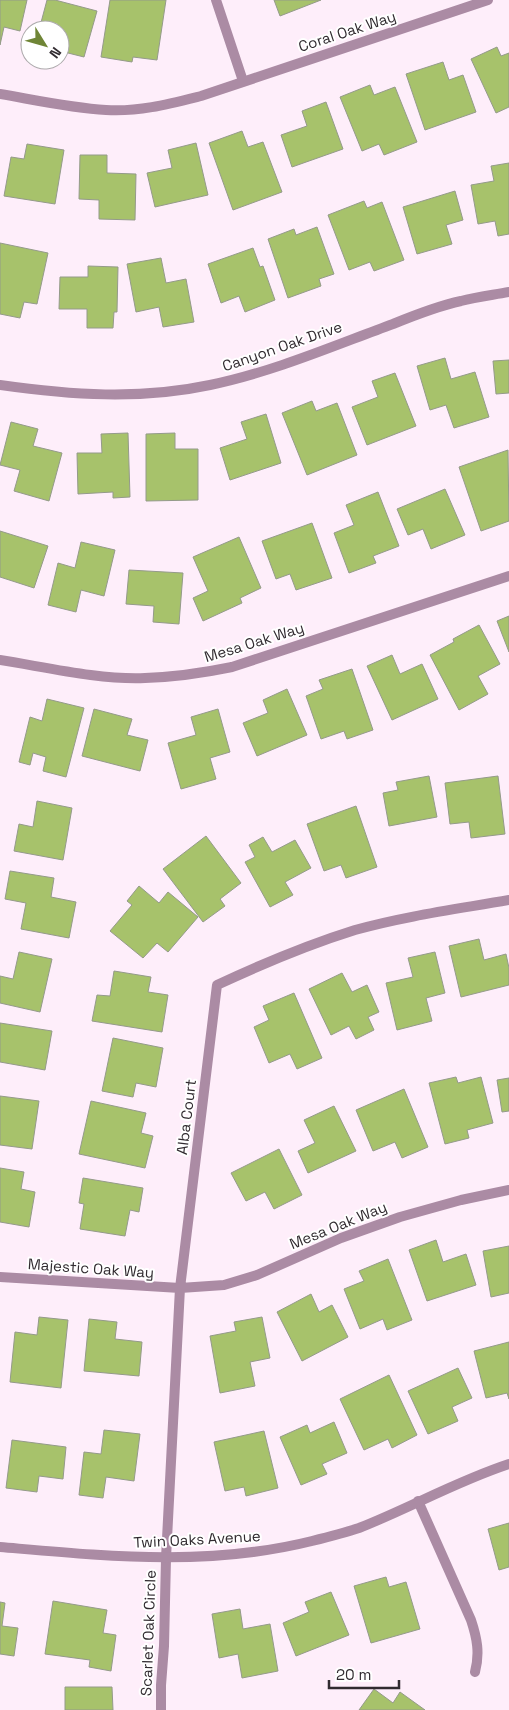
<svg xmlns="http://www.w3.org/2000/svg" width="509" height="1710" font-family="'Space Grotesk',sans-serif">
	<style>
		.building { fill: #a7c26b; stroke: #949a8a }
		.lines { fill: none; stroke-linecap: round; stroke-linejoin: round }
		.minor { stroke: #ab8ba4; stroke-width: 10 }
		.tertiary { stroke: #ab8ba4; stroke-width: 10 }
		.labels { text-anchor: middle; dominant-baseline: central; stroke-width: 4; stroke-linejoin: round; paint-order: stroke }
		.street-label { font-size: 15px; fill: #312b30; stroke: #fff }
	</style>
	<rect width="100%" height="100%" fill="#feeefa"/>
	<path class="building" d="M0 0H27L20 31 4 27 0 45Z
		M47 0H55L97 11 84 57 60 51V30H39Z
		M110 0H166L157 60 133 57 132 62 101 57Z
		M274 0H321L280 16Z
		M497 47 501 56 509 53V107L496 113 471 59Z
		M443 62 449 80 463 75 476 112 425 130 406 74Z
		M370 85 374 95 395 87 417 142 384 155 379 144 362 151 340 97Z
		M326 102 343 149 292 167 281 135 307 126 302 111Z
		M242 131 248 147 263 142 282 192 233 210 209 143Z
		M196 143 208 195 155 207 147 173 172 168 168 150Z
		M27 144 64 150 55 204 4 196 11 157 24 159Z
		M80 155H107V173L136 174 135 220 99 219V200L79 199Z
		M509 163V234L498 236 495 221 478 224 471 185 494 181 491 166Z
		M455 191 463 220 446 225 452 244 417 254 403 207Z
		M364 201 367 208 382 202 404 260 374 271 370 262 349 270 328 215Z
		M317 227 334 274 319 279 321 286 288 298 268 239 294 229 296 235Z
		M0 243 48 253 37 304 24 302 20 318 0 314Z
		M253 248 260 267 263 266 275 300 245 312 239 296 221 303 208 264Z
		M161 258 166 283 186 279 194 322 163 327 159 307 136 312 127 264Z
		M88 266 118 267 117 312H114L113 328H87V309H59L60 277H88Z
		M445 358 451 379 475 372 489 417 454 428 446 405 430 410 417 366Z
		M509 360V393L496 394 493 361Z
		M395 373 416 426 367 445 352 407 378 397 372 381Z
		M312 401 316 411 337 403 357 455 307 475 282 413Z
		M266 414 281 463 230 480 220 448 247 439 241 422Z
		M11 422 38 429 33 446 62 453 49 501 14 491 20 470 0 465Z
		M128 433 130 497 113 498V492L78 494 77 453H102L101 434Z
		M175 433V449H198V500L146 501V434Z
		M508 450 509 521 481 531 459 467Z
		M445 489 465 535 431 549 423 529 408 535 397 509Z
		M378 492 399 546 373 556 376 563 349 573 334 533 354 525 346 505Z
		M312 523 332 578 296 590 290 574 276 579 262 541Z
		M0 531 48 546 34 588 0 577Z
		M239 537 261 588 240 598 242 603 203 621 193 598 208 591 193 557Z
		M81 542 115 550 104 596 81 590 76 612 48 605 58 563 75 568Z
		M129 570 183 573 179 624 153 622 154 606 126 604Z
		M509 616V652L497 621Z
		M479 625 500 664 478 676 488 694 459 710 430 655 454 642 453 639Z
		M392 655 400 674 422 664 438 699 392 720 367 666Z
		M352 669 373 730 347 739 344 731 321 739 306 696 323 689 319 680Z
		M287 689 307 735 257 756 243 723 268 713 263 700Z
		M47 699 84 708 66 777 43 771 46 757 33 753 30 765 19 762 30 717 42 721Z
		M94 709 132 719 127 735 148 740 140 771 82 756Z
		M218 709 230 752 210 758 216 779 181 789 168 743 196 735 191 717Z
		M429 776 437 817 389 826 383 793 398 790 396 782Z
		M498 776 505 834 471 838 469 822 450 824 445 783Z
		M37 801 72 808 63 860 14 851 19 824 33 827Z
		M356 806 377 867 346 878 341 865 324 871 307 824Z
		M206 836 241 883 220 899 225 906 203 922 163 869Z
		M263 837 272 852 295 840 311 868 285 882 293 895 270 907 245 862 255 857 249 845Z
		M10 871 54 878 51 897 76 902 69 938 21 929 26 903 5 899Z
		M139 886 159 903 168 892 198 917 168 952 157 943 143 958 110 931 132 905 127 901Z
		M479 939 484 960 506 954 509 968V985L461 997 449 946Z
		M19 952 52 959 40 1012 0 1003V976L13 979Z
		M435 952 445 993 426 998 432 1021 397 1030 386 983 413 977 408 958Z
		M114 971 151 977 148 992 168 995 162 1032 92 1021 97 995 110 996Z
		M342 973 352 992 367 985 379 1012 368 1017 374 1030 356 1039 349 1026 331 1035 309 989Z
		M294 993 322 1058 297 1069 290 1054 269 1063 254 1027 269 1020 263 1006Z
		M0 1023 52 1031 45 1070 0 1062Z
		M113 1038 163 1048 156 1087 136 1083 133 1097 102 1091Z
		M456 1077 458 1083 481 1077 493 1123 467 1130 469 1138 445 1144 429 1083Z
		M509 1078V1111L502 1112 497 1080Z
		M404 1089 428 1147 402 1158 395 1142 373 1151 356 1110Z
		M0 1096 39 1101 32 1149 0 1145Z
		M91 1101 146 1113 141 1133 153 1136 145 1168 79 1154Z
		M334 1106 356 1151 308 1173 298 1151 315 1143 304 1120Z
		M279 1149 302 1195 274 1209 265 1192 246 1201 231 1173Z
		M0 1168 24 1172 21 1189 35 1192 29 1227 0 1222Z
		M83 1178 143 1188 139 1212 130 1210 125 1236 80 1229 84 1204 79 1203Z
		M436 1240 443 1262 466 1254 476 1285 427 1301 409 1250Z
		M509 1246V1293L491 1297 483 1251Z
		M388 1259 412 1320 387 1330 383 1319 360 1329 344 1289 364 1281 359 1271Z
		M311 1294 319 1312 332 1305 348 1337 302 1361 277 1312Z
		M39 1317 68 1320 61 1388 10 1382 15 1332 37 1335Z
		M262 1317 270 1358 250 1362 255 1386 220 1393 210 1336 236 1331 234 1322Z
		M89 1319 117 1322 115 1339 142 1342 139 1376 84 1371Z
		M509 1342V1399L507 1393 486 1398 474 1351Z
		M458 1368 472 1398 452 1407 458 1421 428 1434 408 1391Z
		M389 1375 417 1435 392 1448 388 1439 364 1450 340 1399Z
		M334 1422 347 1453 322 1464 327 1474 301 1485 280 1437 307 1425 310 1433Z
		M104 1430 140 1434 134 1481 106 1477 103 1498 79 1495 84 1452 101 1454Z
		M264 1431 278 1488 246 1496 244 1487 225 1491 214 1442Z
		M12 1440 66 1447 63 1479 39 1476 37 1492 6 1488Z
		M509 1523V1567L499 1570 488 1529Z
		M386 1577 389 1587 406 1582 420 1629 371 1643 354 1586Z
		M331 1592 349 1635 296 1656 283 1623 309 1612 305 1602Z
		M53 1601 107 1610 103 1633 116 1635 111 1671 89 1667 90 1660 45 1654Z
		M0 1602 5 1603 2 1626 18 1628 14 1656 0 1654Z
		M240 1609 243 1629 270 1624 278 1671 242 1678 238 1654 219 1658 212 1614Z
		M65 1687H112L113 1710H65Z
		M374 1689 393 1703 400 1692 425 1710H359Z"/>
	<g class="lines">
		<path class="minor" d="M216 0 243 81
			M0 94C35 100 71 108 106 110 139 112 169 104 201 96L488 0
			M0 385C70 395 140 400 210 385 273 372 333 346 393 324 415 315 438 306 461 301 476 297 493 295 509 292
			M0 660C45 667 100 680 145 678 175 677 203 673 232 667L509 576
			M0 1277 180 1288 224 1285 257 1275 341 1238 400 1217 461 1200 509 1190
			M418 1501 471 1620C477 1638 480 1653 475 1672
			M161 1710V1685L164 1646 166 1558 180 1288 217 985C262 964 307 945 355 930 405 916 458 909 509 900"/>
		<path class="tertiary" d="M0 1547C106 1556 208 1567 312 1541 328 1537 344 1533 359 1528 410 1508 457 1481 509 1464"/>
	</g>
	<g class="labels">
		<g class="street-label">
			<text transform="translate(347 31) rotate(-18)">Coral Oak Way</text>
			<text transform="translate(282 346) rotate(-19)">Canyon Oak Drive</text>
			<text transform="translate(254 642) rotate(-17)">Mesa Oak Way</text>
			<text transform="translate(186 1117) rotate(-83)">Alba Court</text>
			<text transform="translate(338 1225) rotate(-22)">Mesa Oak Way</text>
			<text transform="translate(91 1268) rotate(4)">Majestic Oak Way</text>
			<text transform="translate(197 1539) rotate(-3)">Twin Oaks Avenue</text>
			<text transform="translate(148 1633) rotate(-88)">Scarlet Oak Circle</text>
		</g>
	</g>
	<g transform="translate(45 45) rotate(127)"><circle r="24" fill="#ffffff" stroke="#adaaac"/>
	<path d="M0-4L9 19L0 12L-9 19Z" fill="#6f8536"/>
	<text y="-8" font-size="14" font-weight="bold" text-anchor="middle" fill="#312b30">N</text>
	</g>
	<path d="M329 1680v8h70v-8" fill="none" stroke="#312b30" stroke-width="2.5"/>
	<text x="336" y="1680" font-size="15" fill="#312b30" stroke="#ffffff" stroke-width="4" paint-order="stroke">20 m</text>
</svg>
